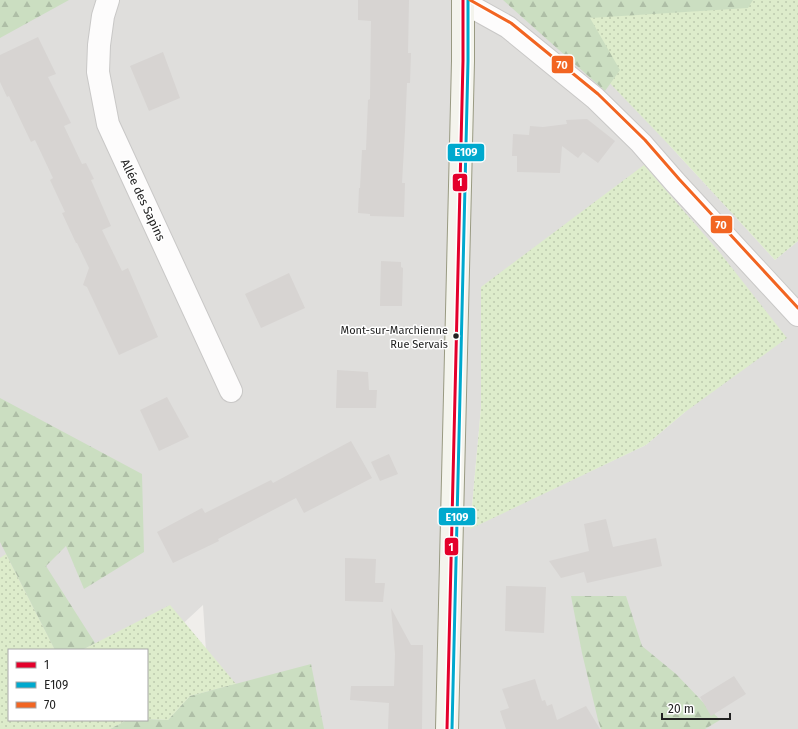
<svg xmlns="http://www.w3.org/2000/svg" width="798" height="729" font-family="'Fira Sans',sans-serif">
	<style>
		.residential { fill: #dfdedc; fill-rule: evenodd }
		.grass { fill: url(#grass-dots) }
		.forest { fill: url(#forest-firs) }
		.building { fill: #d7d4d2 }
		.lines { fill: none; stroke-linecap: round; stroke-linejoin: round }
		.minor-casing { stroke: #c9c8c7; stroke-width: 24 }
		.secondary-casing { stroke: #999a82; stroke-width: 24 }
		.minor { stroke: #fdfcfc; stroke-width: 22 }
		.secondary { stroke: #f4f4ed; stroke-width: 22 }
		.bus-1-casing { stroke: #fff; stroke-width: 6 }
		.bus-2-casing { stroke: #fff; stroke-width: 6 }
		.bus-3-casing { stroke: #fff; stroke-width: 6 }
		.bus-1 { stroke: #e4002b; stroke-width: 3 }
		.bus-2 { stroke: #00a9ce; stroke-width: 3 }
		.bus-3 { stroke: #f26522; stroke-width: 3 }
		.bus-dot { fill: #222; stroke: #fff; stroke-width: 1.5 }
		.labels { text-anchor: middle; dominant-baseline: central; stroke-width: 3; stroke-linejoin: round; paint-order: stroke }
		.bus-label { font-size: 11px; fill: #222; stroke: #fff; text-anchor: end }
		.street-label { font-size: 12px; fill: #222; stroke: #fff }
		.line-badge { stroke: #fff; stroke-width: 1.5 }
		.badge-label { font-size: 11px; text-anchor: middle; font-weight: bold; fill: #fff }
	</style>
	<defs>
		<pattern id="grass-dots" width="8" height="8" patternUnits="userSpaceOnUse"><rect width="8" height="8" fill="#ddeccb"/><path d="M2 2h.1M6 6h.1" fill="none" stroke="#bdcaae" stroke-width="1.8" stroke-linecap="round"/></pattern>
		<pattern id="forest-firs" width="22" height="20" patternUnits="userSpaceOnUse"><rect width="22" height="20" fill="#cbdec1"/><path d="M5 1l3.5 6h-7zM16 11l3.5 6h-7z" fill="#aebea6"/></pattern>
	</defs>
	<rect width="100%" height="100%" fill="#f0eeeb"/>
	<path class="residential" d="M0 0H569L670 146 775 260 798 241V729H211L203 605 147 657V650H9V720L0 729ZM481 407 685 412 646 445 470 528Z"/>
	<path class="grass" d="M569 0H798V241L775 260 670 146 601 74Z
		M644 165 721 254 787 338 685 412 646 445 470 529 481 407V287Z
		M6 554 55 650H9V720H127L110 729H0V558Z
		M170 605 236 684 190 696 168 720 147 719V650H82Z"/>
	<path class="forest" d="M0 0H69L0 38Z
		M503 0H753L748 8 590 18 620 70 605 91Z
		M0 398 142 474 144 552 84 589 66 546 46 566 95 643 82 650H55L0 542Z
		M571 596H626L642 646 676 674 720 720 705 729H601L598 720 582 653Z
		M311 664 324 729H110L127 720H147V719L168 720 190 696Z"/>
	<path class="building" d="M358 0H409L408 53H411L410 83H407L405 131 402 183H405L404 217 370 216V214L358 213 359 188H360L362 150H366L368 100 370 99 371 21 358 20Z
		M38 37 56 74 48 77 71 123 64 126 82 164 86 163 94 179 91 180 111 226 102 230 122 271 128 268 158 337 119 355 87 287 83 285 89 268 77 243H76L62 213 65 212 50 180 53 178 35 140 31 142 9 96 7 97 0 82V55Z
		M163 52 180 98 149 111 130 66Z
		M587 119 615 141 598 163 583 152 578 158 562 146 560 173 517 172V156H512L513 134 529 135 530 126 543 127 567 124 566 120Z
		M381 261 401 262V267L403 268 402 306H380Z
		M289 273 305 308 261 328 245 294Z
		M337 370 368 372 369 390H377L376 408H336Z
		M167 397 189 437 159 451 140 410Z
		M351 441 372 478 304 513 296 498 218 539 219 541 173 563 157 532 202 508 205 513 271 480 273 483Z
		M389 454 398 474 380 481 371 462Z
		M606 519 613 547 656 538 662 566 587 583 584 572 561 578 549 561 589 551 584 524Z
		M345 558 376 559 375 583H385L383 602 345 601Z
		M506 586 546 587 544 633 505 631Z
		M391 608 411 645H423L422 729H388L389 703 350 700 351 686H394L395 654Z
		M734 676 746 694 711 716 700 697Z
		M535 679 542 701 545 700 547 706 552 704 557 720 586 706 600 729H506L500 711 509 708 502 689Z"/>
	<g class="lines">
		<g class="minor-casing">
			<path id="minor" d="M108 0 103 16 99 45 98 72 108 124 231 391
				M463 2 508 27 595 98 641 143 675 182 798 315"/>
		</g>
		<g class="secondary-casing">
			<path id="secondary" d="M447 729 463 61V0"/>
		</g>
		<use href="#minor" class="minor"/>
		<use href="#secondary" class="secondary"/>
		<g class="bus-1-casing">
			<path id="bus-1" d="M447 729 463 61V0"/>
		</g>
		<g class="bus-2-casing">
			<path id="bus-2" d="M452 729 468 61V0"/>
		</g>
		<g class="bus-3-casing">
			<path id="bus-3" d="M470 0 511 23 598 94 645 140 679 179 798 308"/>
		</g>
		<use href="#bus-1" class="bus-1"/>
		<use href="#bus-2" class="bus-2"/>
		<use href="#bus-3" class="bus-3"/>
	</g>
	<circle class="bus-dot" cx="456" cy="336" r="3.5"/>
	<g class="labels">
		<g class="bus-label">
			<text x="448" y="330">Mont-sur-Marchienne<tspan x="448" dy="14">Rue Servais</tspan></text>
		</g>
		<g class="street-label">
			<text transform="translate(143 200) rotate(65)">Allée des Sapins</text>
		</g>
	</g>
	<g class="line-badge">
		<rect x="551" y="55" width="23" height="19" rx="4" fill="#f26522"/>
		<rect x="447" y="143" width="38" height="19" rx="4" fill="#00a9ce"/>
		<rect x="452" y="173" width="16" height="19" rx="4" fill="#e4002b"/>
		<rect x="710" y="215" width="23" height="19" rx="4" fill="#f26522"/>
		<rect x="438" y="507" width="38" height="19" rx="4" fill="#00a9ce"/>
		<rect x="444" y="537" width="15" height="19" rx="4" fill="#e4002b"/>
	</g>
	<g class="badge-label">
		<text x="562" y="69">70</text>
		<text x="466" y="156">E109</text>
		<text x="460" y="186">1</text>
		<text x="721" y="229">70</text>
		<text x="457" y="521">E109</text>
		<text x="451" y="551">1</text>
	</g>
	<rect x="8" y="649" width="140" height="72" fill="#ffffff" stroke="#a7a7a7"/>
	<rect x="16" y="662" width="20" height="6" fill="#e4002b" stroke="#a7a7a7"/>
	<text x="44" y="669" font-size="12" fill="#222222">1</text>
	<rect x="16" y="682" width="20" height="6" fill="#00a9ce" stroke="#a7a7a7"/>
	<text x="44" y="689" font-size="12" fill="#222222">E109</text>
	<rect x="16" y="702" width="20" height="6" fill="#f26522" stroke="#a7a7a7"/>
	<text x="44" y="709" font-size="12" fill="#222222">70</text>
	<path d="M662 713v6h68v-6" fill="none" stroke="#222222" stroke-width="2"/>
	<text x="668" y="713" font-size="12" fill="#222222" stroke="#ffffff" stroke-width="3" paint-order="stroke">20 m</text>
</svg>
